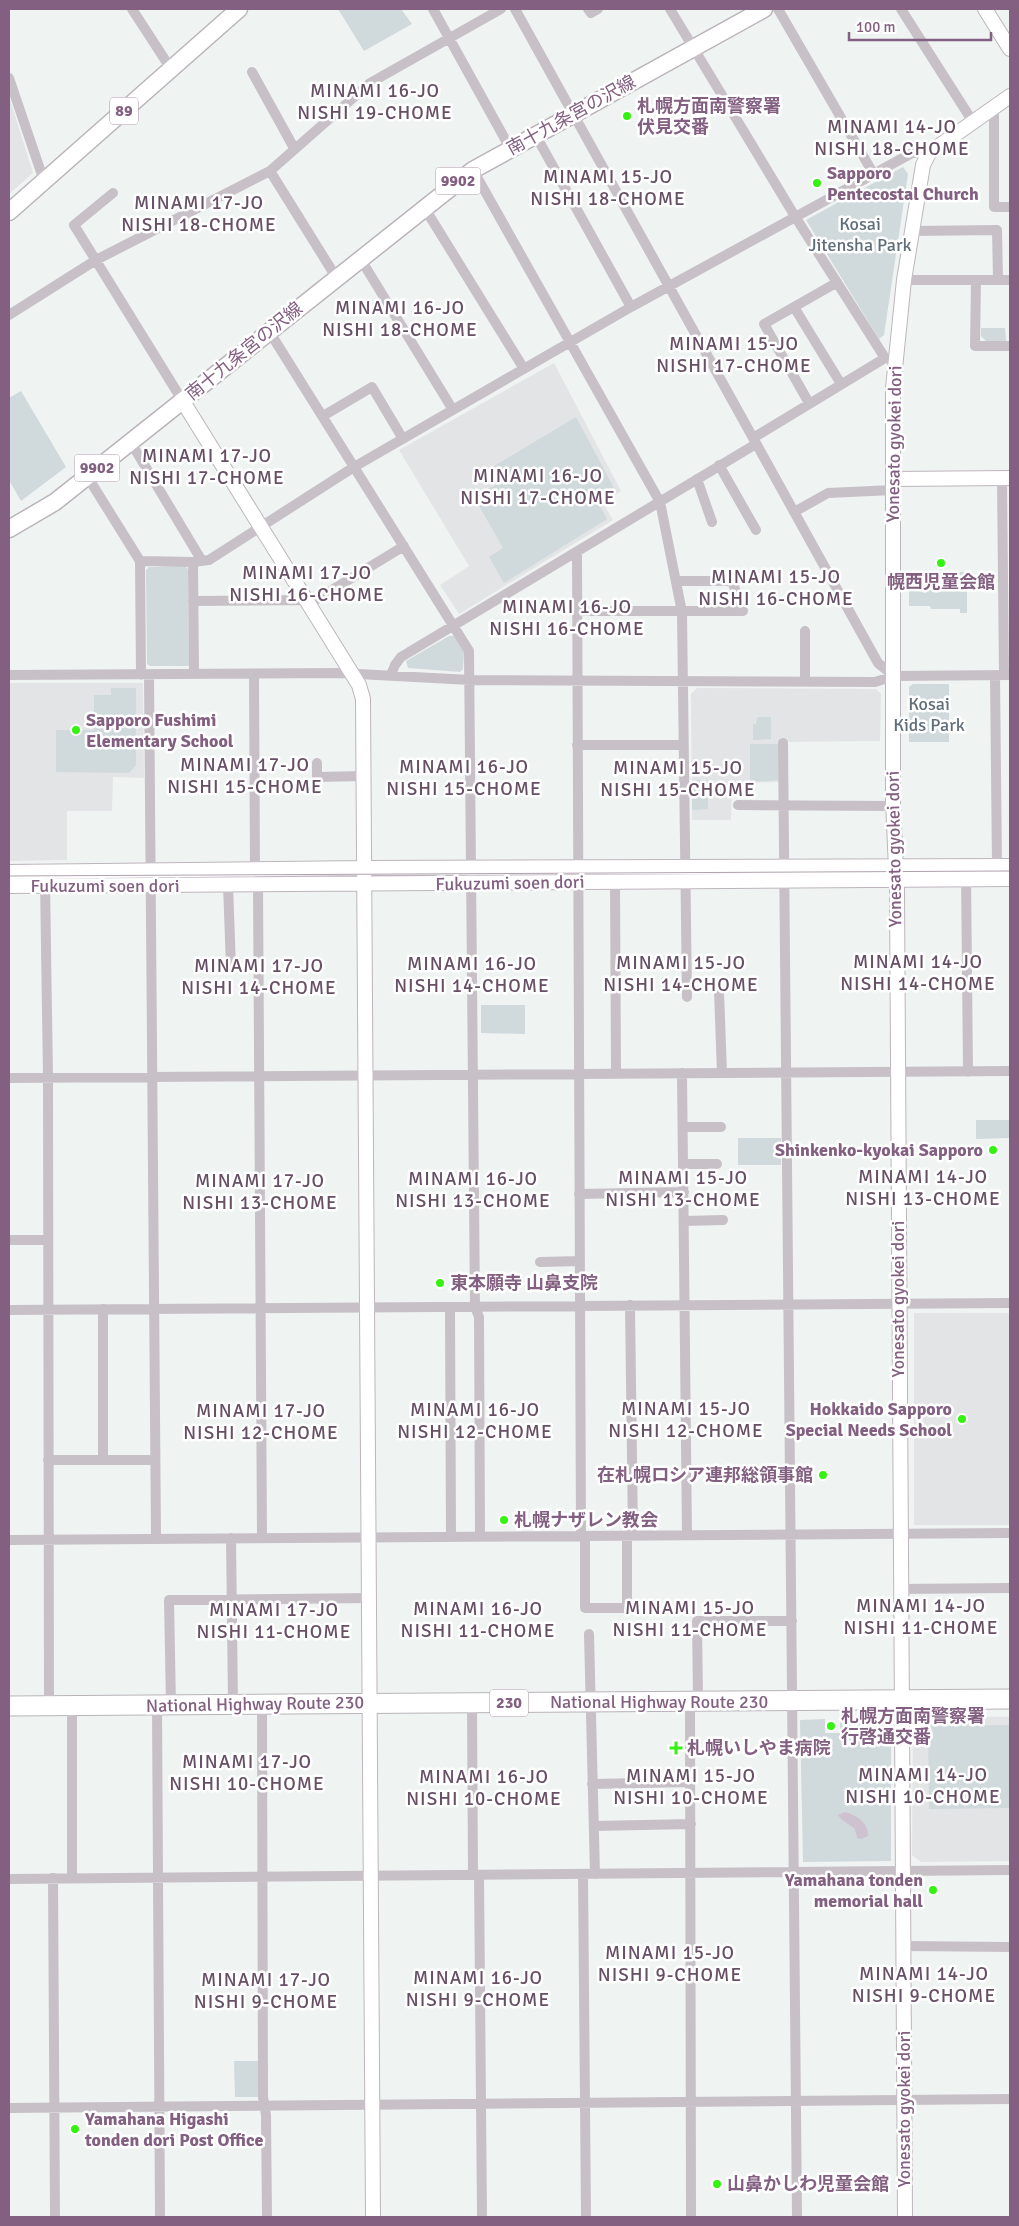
<svg xmlns="http://www.w3.org/2000/svg" width="1019" height="2226" font-family="Signika,'Noto Sans JP',sans-serif">
	<style>
		.built { fill: #e3e4e5 }
		.green { fill: #d0d9dc }
		.water { fill: #cfc2d0 }
		.lines { fill: none; stroke-linecap: round; stroke-linejoin: round }
		.secondary-casing { stroke: #beb4bd; stroke-width: 16 }
		.primary-casing { stroke: #bbb3bb; stroke-width: 19 }
		.highway-casing { stroke: #b9b2b9; stroke-width: 21 }
		.street { stroke: #c8c0c7; stroke-width: 10 }
		.secondary { stroke: #fff; stroke-width: 14 }
		.primary { stroke: #fff; stroke-width: 16 }
		.highway { stroke: #fff; stroke-width: 19 }
		.tram { stroke: #aea2ad; stroke-width: 1 }
		.poi-dot { fill: #35f310; stroke: #fff; stroke-width: 2 }
		.labels { text-anchor: middle; dominant-baseline: central; stroke-width: 5; stroke-linejoin: round; paint-order: stroke }
		.shield { fill: #fff; stroke: #a890a7; stroke-width: 1 }
		.shield-label { font-size: 16px; font-weight: bold; fill: #836081 }
		.poi-label { font-size: 18px; font-weight: bold; fill: #836081; stroke: #fff; text-anchor: start }
		.street-label { font-size: 18px; fill: #836081; stroke: #fff }
		.park-label { font-size: 18px; fill: #5f6f7a; stroke: #fff }
		.neighbourhood-label { font-size: 19px; letter-spacing: 1px; fill: #674f66; stroke: #fff }
	</style>
	<rect width="100%" height="100%" fill="#eff4f2"/>
	<path class="built" d="M9 96 33 173 9 194Z
		M554 363 621 491 603 503 613 520 459 614 440 585 469 566 399 450Z
		M9 683H143L144 778 113 777 112 811H67V860L9 861Z
		M697 688 876 689 881 694 880 741 781 742 780 782 732 783 731 820H692L691 694Z
		M914 1313H1010V1525H914Z
		M916 1716 1010 1717V1861L921 1862 912 1855 913 1721Z"/>
	<path class="green" d="M338 9H401L412 24 364 51Z
		M903 167 908 174 884 335 879 339 806 220Z
		M981 328H1005L1006 341H986L981 336Z
		M21 391 66 467 21 501 9 480V398Z
		M576 417 615 490 597 501 607 519 504 583 489 557 503 548 474 497 499 483 491 468Z
		M185 566 188 569 189 666H150L147 664 146 570 149 567Z
		M909 572H967V613H960V609H931L930 606H909Z
		M449 636H454L464 652 463 669 460 672 408 668 406 661Z
		M913 684H949V742H909V687Z
		M111 688H136V765L129 773 56 772V730H94V695H111Z
		M759 717H771V739L753 740V724H756L757 718Z
		M750 744H779L778 780 750 782Z
		M692 780H708V809L692 810Z
		M481 1005H525V1034L481 1033Z
		M976 1120H1010V1138L976 1139Z
		M738 1138H781V1165H738Z
		M885 1717 891 1725V1861L803 1862 800 1720 825 1719V1733H840V1718Z
		M1010 1725V1808L929 1809 928 1726Z
		M234 2061H259V2097H235Z"/>
	<path class="water" d="M845 1812C856 1815 869 1823 868 1836L861 1839 857 1838 855 1829 841 1819 838 1815Z"/>
	<g class="lines">
		<g class="secondary-casing">
			<path id="secondary" d="M985 9 1010 49
				M182 400 359 685 363 699 373 2217
				M893 479 1010 478
				M9 872 364 868 1010 866
				M9 886 1010 879
				M905 2217 897 891 893 801V388L904 280 923 165 929 153 1010 96"/>
		</g>
		<g class="primary-casing">
			<path id="primary" d="M9 212 239 9
				M9 529 55 502 473 170 764 9"/>
		</g>
		<g class="highway-casing">
			<path id="highway" d="M9 1706 1010 1699"/>
		</g>
		<path class="street" d="M132 9 171 69
			M433 9 510 148
			M515 9 878 663 894 676
			M588 9 591 13 598 9
			M670 9 796 218 885 358 895 359
			M778 9 873 173
			M901 9 973 122
			M252 72 294 148
			M9 78 44 181
			M994 108V207H1010
			M535 134 631 307
			M473 170 660 502 682 612 687 997
			M270 171 336 277
			M113 193 74 225 182 400
			M424 207 524 369
			M912 231 997 230 998 280
			M360 258 453 410
			M904 280H1010
			M976 280 975 346H1010
			M794 307 841 384
			M9 315 96 260 270 171 370 83 501 9
			M269 331 469 651 475 1307 479 1317 480 1536
			M809 403 764 324 836 283
			M323 416 372 387 403 439
			M753 438 885 358
			M130 441 202 561
			M719 465 756 530
			M87 476 140 561 141 675
			M1002 478 1004 675
			M697 479 712 522
			M794 512 828 493 893 490
			M577 552 581 1536
			M140 561 193 562 209 560 354 467 631 307 912 153H929
			M193 562 194 674
			M193 601 306 600
			M309 604 404 546
			M577 611H743L732 581H676
			M254 674 255 871
			M9 675 340 673 470 680 875 682 894 676 1010 675
			M149 675 156 1538
			M391 675 395 665 401 657 756 444
			M995 675 997 866
			M805 681V631
			M783 743 797 2217
			M577 745H683
			M317 763V777L364 776
			M738 805 894 806
			M966 872 968 1072
			M45 881 48 1077 49 1706
			M615 882 616 1074
			M228 885 231 967
			M258 885 262 1538
			M719 991 722 1073
			M682 1073 687 1535
			M9 1078 1010 1071
			M683 1127H721
			M683 1164H717
			M579 1194 684 1192
			M684 1221 723 1220
			M9 1240H48
			M540 1262 580 1261
			M630 1305 633 1535
			M450 1307 451 1537
			M103 1309V1460
			M9 1310 1010 1303
			M48 1460H155
			M585 1536V1608H627V1535
			M231 1538 233 1704
			M9 1540 1010 1533
			M900 1589 1010 1588
			M589 1634 595 1874
			M690 1701 691 2217
			M698 1701 697 1621H792
			M472 1703 473 1875
			M262 1704 263 2097 266 2115 267 2217
			M171 1705 169 1600 370 1598
			M157 1706 160 2217
			M592 1784 691 1782
			M594 1826 691 1824
			M583 1874 586 2217
			M479 1875 482 2217
			M53 1878 55 2217
			M72 1878V1706
			M9 1879 1010 1870
			M904 1946 1010 1947
			M9 2108 1010 2099"/>
		<use href="#secondary" class="secondary"/>
		<use href="#primary" class="primary"/>
		<use href="#highway" class="highway"/>
		<path class="tram" d="M9 876 1010 871"/>
	</g>
	<g class="poi-dot">
		<circle cx="627" cy="116" r="5"/>
		<circle cx="817" cy="183" r="5"/>
		<circle cx="941" cy="563" r="5"/>
		<circle cx="76" cy="730" r="5"/>
		<circle cx="993" cy="1150" r="5"/>
		<circle cx="440" cy="1283" r="5"/>
		<circle cx="962" cy="1419" r="5"/>
		<circle cx="823" cy="1475" r="5"/>
		<circle cx="504" cy="1520" r="5"/>
		<circle cx="831" cy="1726" r="5"/>
		<path d="M673.5 1740.5h5v5h5v5h-5v5h-5v-5h-5v-5h5z"/>
		<circle cx="933" cy="1890" r="5"/>
		<circle cx="75" cy="2129" r="5"/>
		<circle cx="717" cy="2184" r="5"/>
	</g>
	<g class="labels">
		<g class="shield">
			<rect x="110" y="97.5" width="28" height="27" rx="4"/>
			<rect x="435.5" y="167.5" width="45" height="27" rx="4"/>
			<rect x="74.5" y="454.5" width="45" height="27" rx="4"/>
			<rect x="490" y="1689.5" width="38" height="27" rx="4"/>
		</g>
		<g class="shield-label">
			<text x="124" y="111">89</text>
			<text x="458" y="181">9902</text>
			<text x="97" y="468">9902</text>
			<text x="509" y="1703">230</text>
		</g>
		<g class="poi-label">
			<text x="637" y="106">札幌方面南警察署<tspan x="637" dy="21">伏見交番</tspan></text>
			<text x="827" y="173">Sapporo<tspan x="827" dy="21">Pentecostal Church</tspan></text>
			<text x="941" y="582" text-anchor="middle">幌西児童会館</text>
			<text x="86" y="720">Sapporo Fushimi<tspan x="86" dy="21">Elementary School</tspan></text>
			<text x="983" y="1150" text-anchor="end">Shinkenko-kyokai Sapporo</text>
			<text x="450" y="1283">東本願寺 山鼻支院</text>
			<text x="952" y="1409" text-anchor="end">Hokkaido Sapporo<tspan x="952" dy="21">Special Needs School</tspan></text>
			<text x="813" y="1475" text-anchor="end">在札幌ロシア連邦総領事館</text>
			<text x="514" y="1520">札幌ナザレン教会</text>
			<text x="841" y="1716">札幌方面南警察署<tspan x="841" dy="21">行啓通交番</tspan></text>
			<text x="687" y="1748">札幌いしやま病院</text>
			<text x="923" y="1880" text-anchor="end">Yamahana tonden<tspan x="923" dy="21">memorial hall</tspan></text>
			<text x="85" y="2119">Yamahana Higashi<tspan x="85" dy="21">tonden dori Post Office</tspan></text>
			<text x="727" y="2184">山鼻かしわ児童会館</text>
		</g>
		<g class="street-label">
			<text transform="translate(571 115) rotate(-29)">南十九条宮の沢線</text>
			<text transform="translate(244 351) rotate(-39)">南十九条宮の沢線</text>
			<text transform="translate(894 444) rotate(-89)">Yonesato gyokei dori</text>
			<text transform="translate(894 849) rotate(-91)">Yonesato gyokei dori</text>
			<text transform="translate(510 883) rotate(-1)">Fukuzumi soen dori</text>
			<text x="105" y="886">Fukuzumi soen dori</text>
			<text transform="translate(898 1299) rotate(-90)">Yonesato gyokei dori</text>
			<text x="659" y="1702">National Highway Route 230</text>
			<text transform="translate(255 1704) rotate(-1)">National Highway Route 230</text>
			<text transform="translate(904 2109) rotate(-90)">Yonesato gyokei dori</text>
		</g>
		<g class="park-label">
			<text x="860" y="224">Kosai<tspan x="860" dy="21">Jitensha Park</tspan></text>
			<text x="929" y="704">Kosai<tspan x="929" dy="21">Kids Park</tspan></text>
		</g>
		<g class="neighbourhood-label">
			<text x="375" y="91">MINAMI 16-JO<tspan x="375" dy="22">NISHI 19-CHOME</tspan></text>
			<text x="892" y="127">MINAMI 14-JO<tspan x="892" dy="22">NISHI 18-CHOME</tspan></text>
			<text x="608" y="177">MINAMI 15-JO<tspan x="608" dy="22">NISHI 18-CHOME</tspan></text>
			<text x="199" y="203">MINAMI 17-JO<tspan x="199" dy="22">NISHI 18-CHOME</tspan></text>
			<text x="400" y="308">MINAMI 16-JO<tspan x="400" dy="22">NISHI 18-CHOME</tspan></text>
			<text x="734" y="344">MINAMI 15-JO<tspan x="734" dy="22">NISHI 17-CHOME</tspan></text>
			<text x="207" y="456">MINAMI 17-JO<tspan x="207" dy="22">NISHI 17-CHOME</tspan></text>
			<text x="538" y="476">MINAMI 16-JO<tspan x="538" dy="22">NISHI 17-CHOME</tspan></text>
			<text x="307" y="573">MINAMI 17-JO<tspan x="307" dy="22">NISHI 16-CHOME</tspan></text>
			<text x="776" y="577">MINAMI 15-JO<tspan x="776" dy="22">NISHI 16-CHOME</tspan></text>
			<text x="567" y="607">MINAMI 16-JO<tspan x="567" dy="22">NISHI 16-CHOME</tspan></text>
			<text x="245" y="765">MINAMI 17-JO<tspan x="245" dy="22">NISHI 15-CHOME</tspan></text>
			<text x="464" y="767">MINAMI 16-JO<tspan x="464" dy="22">NISHI 15-CHOME</tspan></text>
			<text x="678" y="768">MINAMI 15-JO<tspan x="678" dy="22">NISHI 15-CHOME</tspan></text>
			<text x="918" y="962">MINAMI 14-JO<tspan x="918" dy="22">NISHI 14-CHOME</tspan></text>
			<text x="681" y="963">MINAMI 15-JO<tspan x="681" dy="22">NISHI 14-CHOME</tspan></text>
			<text x="472" y="964">MINAMI 16-JO<tspan x="472" dy="22">NISHI 14-CHOME</tspan></text>
			<text x="259" y="966">MINAMI 17-JO<tspan x="259" dy="22">NISHI 14-CHOME</tspan></text>
			<text x="923" y="1177">MINAMI 14-JO<tspan x="923" dy="22">NISHI 13-CHOME</tspan></text>
			<text x="683" y="1178">MINAMI 15-JO<tspan x="683" dy="22">NISHI 13-CHOME</tspan></text>
			<text x="473" y="1179">MINAMI 16-JO<tspan x="473" dy="22">NISHI 13-CHOME</tspan></text>
			<text x="260" y="1181">MINAMI 17-JO<tspan x="260" dy="22">NISHI 13-CHOME</tspan></text>
			<text x="686" y="1409">MINAMI 15-JO<tspan x="686" dy="22">NISHI 12-CHOME</tspan></text>
			<text x="475" y="1410">MINAMI 16-JO<tspan x="475" dy="22">NISHI 12-CHOME</tspan></text>
			<text x="261" y="1411">MINAMI 17-JO<tspan x="261" dy="22">NISHI 12-CHOME</tspan></text>
			<text x="921" y="1606">MINAMI 14-JO<tspan x="921" dy="22">NISHI 11-CHOME</tspan></text>
			<text x="690" y="1608">MINAMI 15-JO<tspan x="690" dy="22">NISHI 11-CHOME</tspan></text>
			<text x="478" y="1609">MINAMI 16-JO<tspan x="478" dy="22">NISHI 11-CHOME</tspan></text>
			<text x="274" y="1610">MINAMI 17-JO<tspan x="274" dy="22">NISHI 11-CHOME</tspan></text>
			<text x="247" y="1762">MINAMI 17-JO<tspan x="247" dy="22">NISHI 10-CHOME</tspan></text>
			<text x="923" y="1775">MINAMI 14-JO<tspan x="923" dy="22">NISHI 10-CHOME</tspan></text>
			<text x="691" y="1776">MINAMI 15-JO<tspan x="691" dy="22">NISHI 10-CHOME</tspan></text>
			<text x="484" y="1777">MINAMI 16-JO<tspan x="484" dy="22">NISHI 10-CHOME</tspan></text>
			<text x="670" y="1953">MINAMI 15-JO<tspan x="670" dy="22">NISHI 9-CHOME</tspan></text>
			<text x="924" y="1974">MINAMI 14-JO<tspan x="924" dy="22">NISHI 9-CHOME</tspan></text>
			<text x="478" y="1978">MINAMI 16-JO<tspan x="478" dy="22">NISHI 9-CHOME</tspan></text>
			<text x="266" y="1980">MINAMI 17-JO<tspan x="266" dy="22">NISHI 9-CHOME</tspan></text>
		</g>
	</g>
	<rect width="1019" height="2226" fill="none" stroke="#836081" stroke-width="20"/>
	<path d="M849 32v8h142v-8" fill="none" stroke="#836081" stroke-width="2.5"/>
	<text x="856" y="32" font-size="15" fill="#836081" stroke="#ffffff" stroke-width="4" paint-order="stroke">100 m</text>
</svg>
